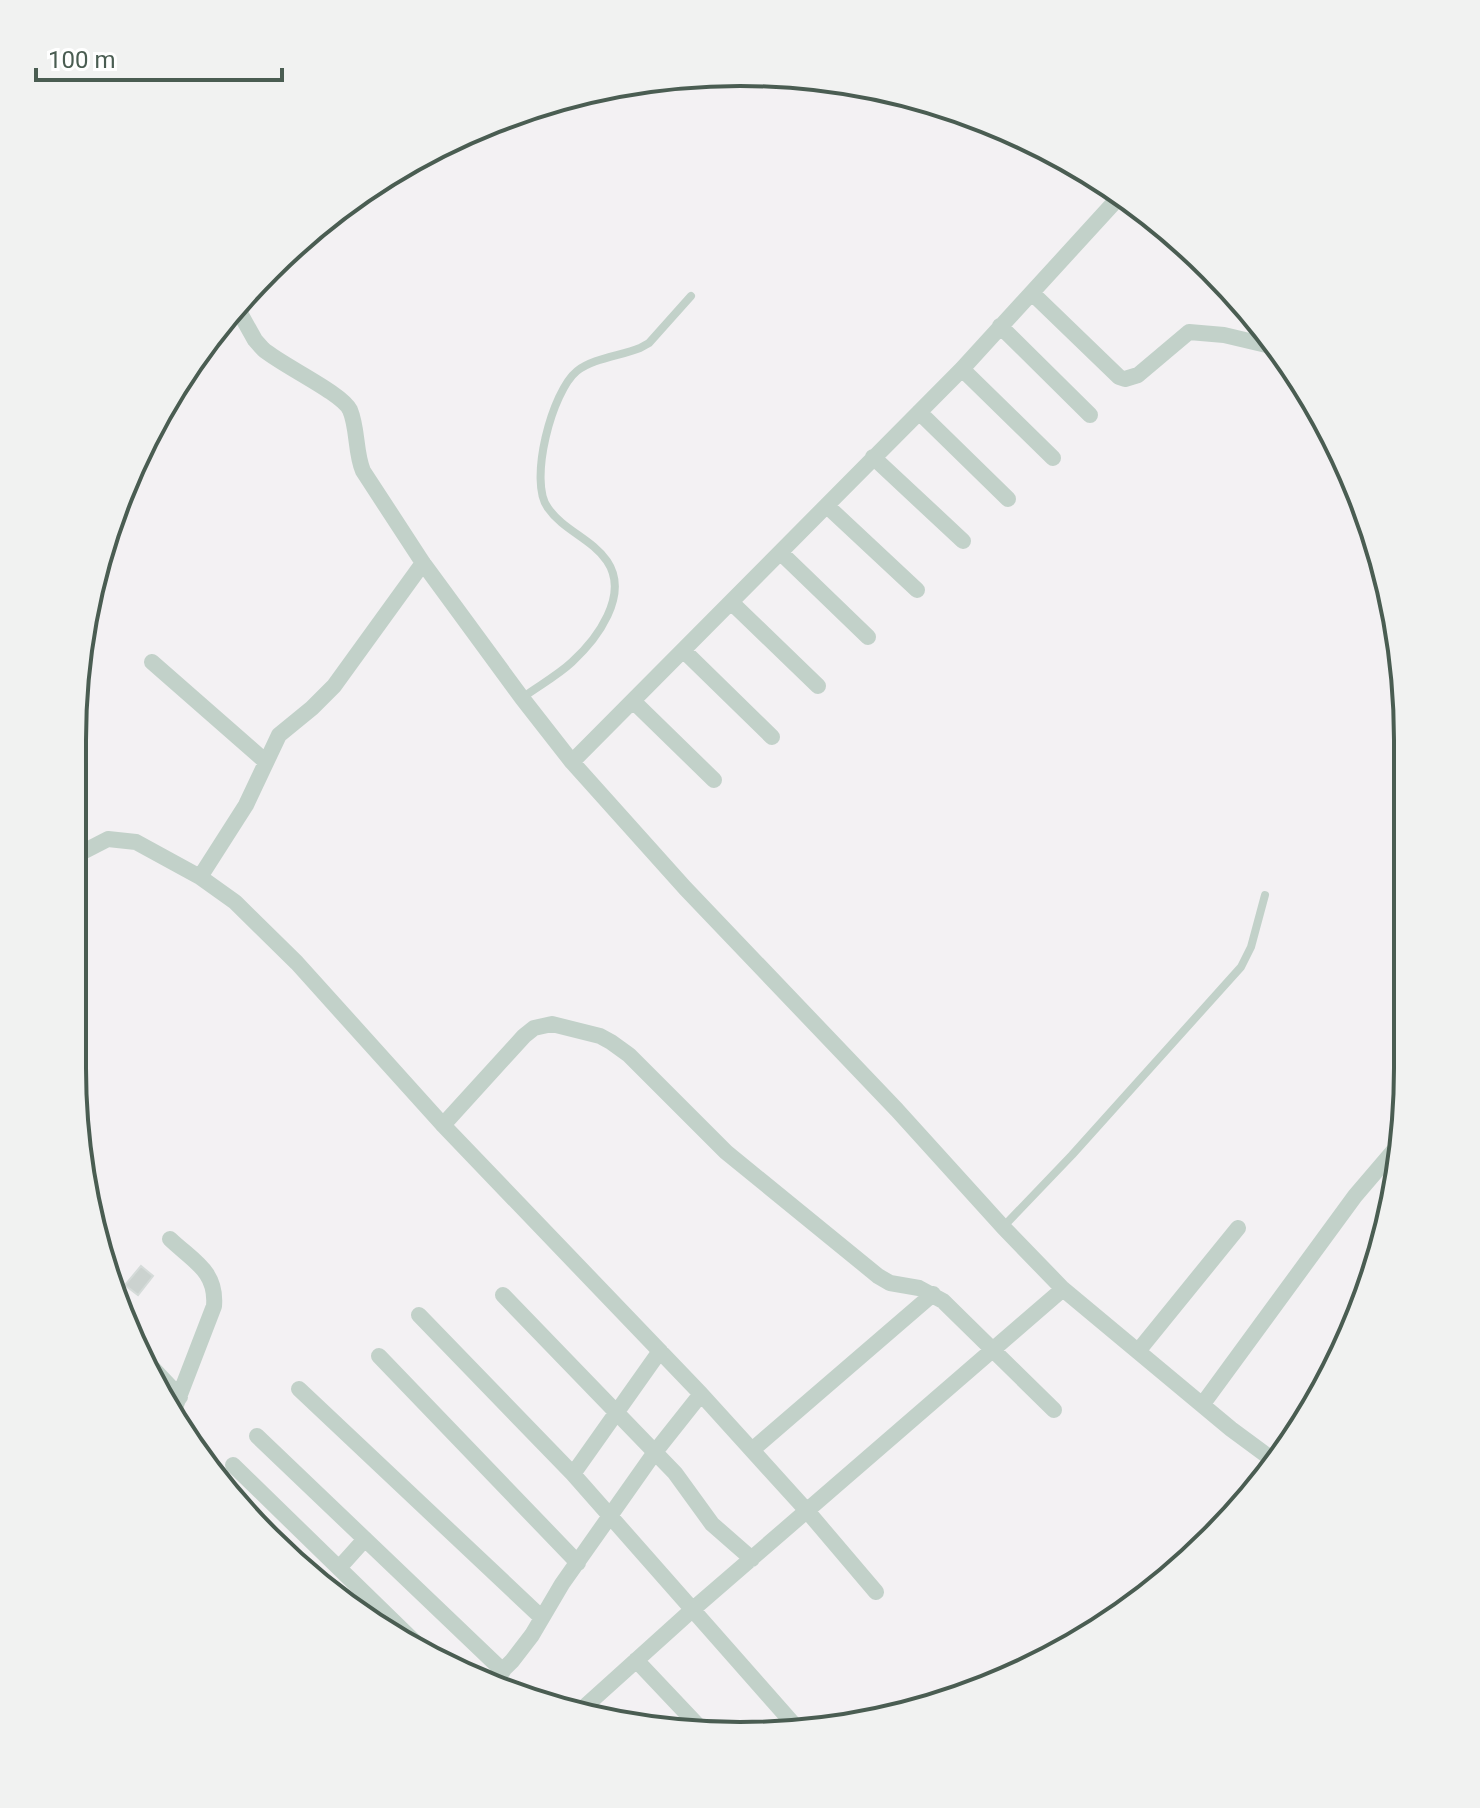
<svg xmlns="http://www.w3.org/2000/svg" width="1480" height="1808" font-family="Roboto,sans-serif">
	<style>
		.building { fill: #cbd2cf; stroke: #d5dbd9; stroke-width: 2 }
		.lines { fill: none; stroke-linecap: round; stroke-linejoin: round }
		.service { stroke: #c2d1c9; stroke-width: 8 }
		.minor { stroke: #c2d1c9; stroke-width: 16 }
		.rim { fill: none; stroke: #4a5d52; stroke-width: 4 }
	</style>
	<rect width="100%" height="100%" fill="#f3f1f3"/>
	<path class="building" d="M141 1266 153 1276 138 1295 125 1285Z"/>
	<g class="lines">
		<path class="service" d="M522 698C538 686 557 676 572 662 597 639 630 595 607 561 592 539 563 530 548 508 528 482 552 391 577 371 594 358 620 356 640 348L649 343 691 296
			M1003 1227 1072 1155 1241 967 1251 947 1265 895"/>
		<path class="minor" d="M1032 293 1119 377 1125 379 1138 375 1189 332 1224 335 1279 348
			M236 306 255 340 263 349C281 365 342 393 350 410 358 429 355 452 363 471L423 563 522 698 572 762 685 888 897 1110 1003 1227 1063 1289 1231 1429 1277 1463
			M1000 326 1090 415
			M962 369 1053 458
			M919 412 1008 499
			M873 457 963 541
			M827 506 917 590
			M782 554 868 637
			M732 603 818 686
			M683 650 772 737
			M152 662 266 762
			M633 701 714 780
			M572 762 962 369 1121 195
			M73 857 108 839 136 842 200 877 235 902 297 963 443 1125 701 1394 808 1512 876 1592
			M200 877 246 805 279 735 312 708 334 686 423 563
			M443 1125 524 1036 534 1028 552 1024 600 1036 611 1042 629 1055 726 1152 878 1276 890 1283 919 1288 943 1301 1054 1410
			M170 1239C193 1261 217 1271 214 1306L172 1415
			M503 1295 675 1473 712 1524 752 1559
			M419 1315 573 1474 797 1728
			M1139 1350 1238 1228
			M379 1356 578 1563
			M144 1359 180 1397
			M299 1389 542 1618
			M1202 1405 1355 1196 1402 1141
			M257 1436 503 1671
			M752 1450 933 1294
			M233 1465 423 1650
			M573 1474 660 1351
			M339 1568 365 1539
			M636 1660 706 1734
			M490 1683 512 1661 532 1635 562 1584 655 1452 701 1394
			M580 1711 692 1610 1063 1289"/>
	</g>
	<path d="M0 0H1480V1808H0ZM740 86H740A654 654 0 0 1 1394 740V1068A654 654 0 0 1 740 1722H740A654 654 0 0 1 86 1068V740A654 654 0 0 1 740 86Z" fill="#f1f2f1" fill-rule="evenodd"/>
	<path class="rim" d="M740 86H740A654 654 0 0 1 1394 740V1068A654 654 0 0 1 740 1722H740A654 654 0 0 1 86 1068V740A654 654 0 0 1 740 86Z"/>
	<path d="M36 68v12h246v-12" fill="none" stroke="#4a5d52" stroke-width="4"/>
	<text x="48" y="68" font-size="24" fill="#4a5d52" stroke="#ffffff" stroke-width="6" paint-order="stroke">100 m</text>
</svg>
